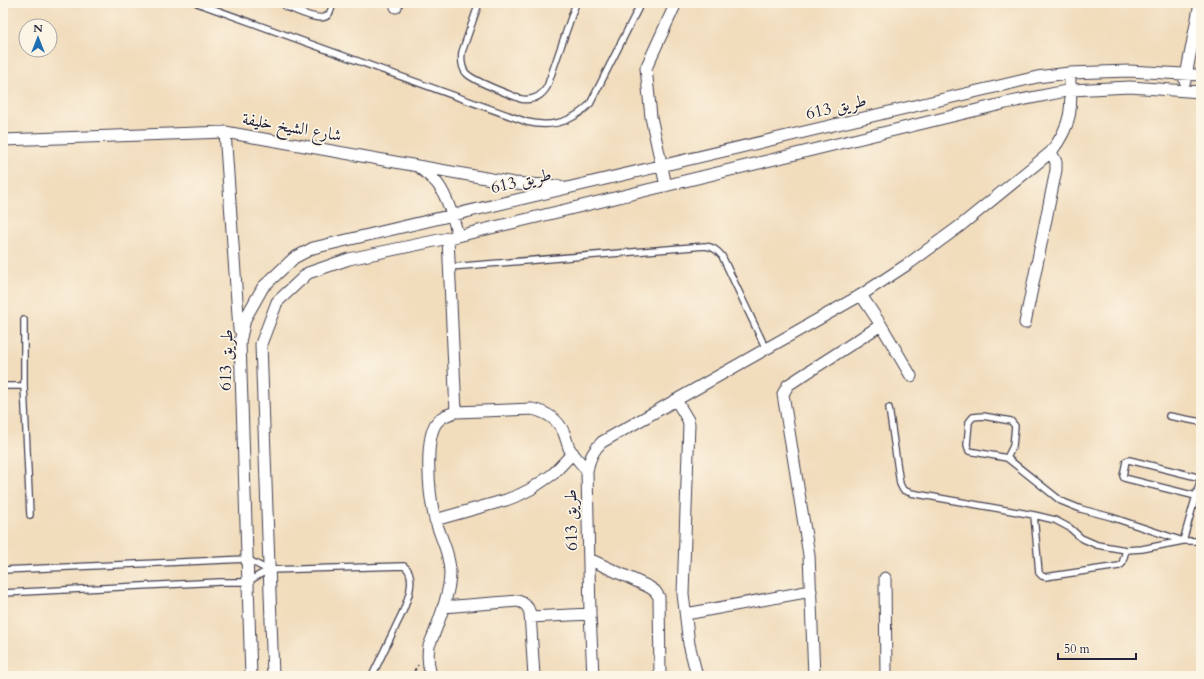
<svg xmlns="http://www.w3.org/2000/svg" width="1204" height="679" font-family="Cardo,Amiri,serif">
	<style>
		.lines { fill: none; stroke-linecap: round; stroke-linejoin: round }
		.service-casing { stroke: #413e4e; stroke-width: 8 }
		.minor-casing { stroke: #413e4e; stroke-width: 13 }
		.path { stroke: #413e4e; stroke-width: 2; stroke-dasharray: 3 3; stroke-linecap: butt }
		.service { stroke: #fff; stroke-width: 5.5 }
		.minor { stroke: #fff; stroke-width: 11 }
		.labels { text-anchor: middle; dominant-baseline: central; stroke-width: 3.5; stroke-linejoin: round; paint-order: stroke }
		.street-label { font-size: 17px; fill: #22223b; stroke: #fcf5e5 }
	</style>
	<rect width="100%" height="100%" fill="#fcf5e5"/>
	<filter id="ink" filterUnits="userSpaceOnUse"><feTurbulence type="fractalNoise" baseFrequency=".025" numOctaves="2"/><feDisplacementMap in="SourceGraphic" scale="8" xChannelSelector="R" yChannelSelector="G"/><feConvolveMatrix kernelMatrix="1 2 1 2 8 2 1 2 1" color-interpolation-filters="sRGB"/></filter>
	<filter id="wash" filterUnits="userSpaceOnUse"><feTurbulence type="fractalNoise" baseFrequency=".012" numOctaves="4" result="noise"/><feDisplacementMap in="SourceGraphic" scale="16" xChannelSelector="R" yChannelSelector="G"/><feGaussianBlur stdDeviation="0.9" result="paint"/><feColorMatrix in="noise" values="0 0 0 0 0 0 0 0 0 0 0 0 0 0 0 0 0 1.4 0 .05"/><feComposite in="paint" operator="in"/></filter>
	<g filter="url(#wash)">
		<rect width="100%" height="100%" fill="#f1dcbc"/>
	</g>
	<g filter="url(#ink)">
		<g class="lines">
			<g class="service-casing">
				<path id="service" d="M197 3 527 122C551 128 572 122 590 104L641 3
					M284 3 286 7 289 8C298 11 321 23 328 15 331 12 332 7 333 3
					M479 3 462 52C461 60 461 67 466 73 474 82 509 94 521 99 533 101 541 97 547 87L576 3
					M450 267 705 246C713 247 717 250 722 256L766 349
					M24 320V386L30 515
					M3 386H24
					M889 408 900 484 903 490 911 493 1034 515 1055 520 1070 528 1081 538 1097 545 1126 550 1142 549 1183 541 1201 478
					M1169 416 1201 422
					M1007 458 1013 446 1015 426 1011 421 983 416 973 417 969 422 967 445 969 451 1007 458 1061 501 1081 509 1111 517 1183 541H1201
					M1196 496 1124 478 1123 476 1126 461 1129 460 1201 478
					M1034 515 1039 573 1042 576 1045 577 1119 566 1122 564 1126 550
					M3 570 247 559 268 570
					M3 593 220 582H247L268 570 404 566C415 573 410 593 406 603 404 611 399 619 396 626 388 643 380 659 372 676"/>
			</g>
			<g class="minor-casing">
				<path id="minor" d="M396 7 397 3
					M1185 81 1200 3
					M225 132 239 329
					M3 140 225 132 514 183 560 186
					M419 167C425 172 431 177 436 182 447 194 454 220 458 236
					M666 186 651 117 646 68 676 3
					M448 238 456 412
					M861 295 881 325 911 376
					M1025 323 1056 170V162L1051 152
					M676 400 688 420 689 424 683 594 689 644 697 676
					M435 520 506 500 519 495 531 489 553 474 573 453
					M589 559 649 587 655 591 659 597 660 676
					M885 578 886 676
					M443 607 518 601C525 603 528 606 530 613L534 676
					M686 614 811 591
					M530 617 590 614
					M251 676 240 342 245 319 263 287 294 258 313 248 1037 77 1069 73 1129 71 1201 75
					M273 676 261 344 277 302 308 273 349 259 458 236 1006 103 1071 90 1130 87 1201 92
					M431 676C428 665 427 657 429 646 437 627 450 594 450 573 450 552 439 535 434 515 429 494 424 438 437 422 442 416 449 414 456 412L532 409C546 412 558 419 564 433 566 438 567 443 569 448 574 456 581 463 587 471
					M593 676 590 614 587 471C589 459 593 450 602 442L861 295 911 262 960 226 1051 152C1072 125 1073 106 1069 73
					M814 676 809 555 783 394 788 385 881 325"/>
			</g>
			<path class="path" d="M411 676 418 665"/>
			<use href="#service" class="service"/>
			<use href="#minor" class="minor"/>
		</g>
	</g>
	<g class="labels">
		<g class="street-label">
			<text transform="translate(836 107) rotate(-13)">طريق 613</text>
			<text transform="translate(292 127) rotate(10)">شارع الشيخ خليفة</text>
			<text transform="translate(521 181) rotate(-13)">طريق 613</text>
			<text transform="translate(226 360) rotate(-88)">طريق 613</text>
			<text transform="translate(571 520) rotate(-91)">طريق 613</text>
		</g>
	</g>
	<rect width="1204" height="679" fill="none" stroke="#fcf5e5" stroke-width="16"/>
	<g transform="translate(38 38)"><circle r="19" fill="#fcf5e5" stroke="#a5a1a1"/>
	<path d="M0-3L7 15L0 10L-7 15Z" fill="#1f6fb2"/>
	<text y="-6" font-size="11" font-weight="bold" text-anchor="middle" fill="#22223b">N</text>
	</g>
	<path d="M1058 653v6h78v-6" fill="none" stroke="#22223b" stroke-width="2"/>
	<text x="1064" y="653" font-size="12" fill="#22223b" stroke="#fcf5e5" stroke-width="3" paint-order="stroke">50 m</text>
</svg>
